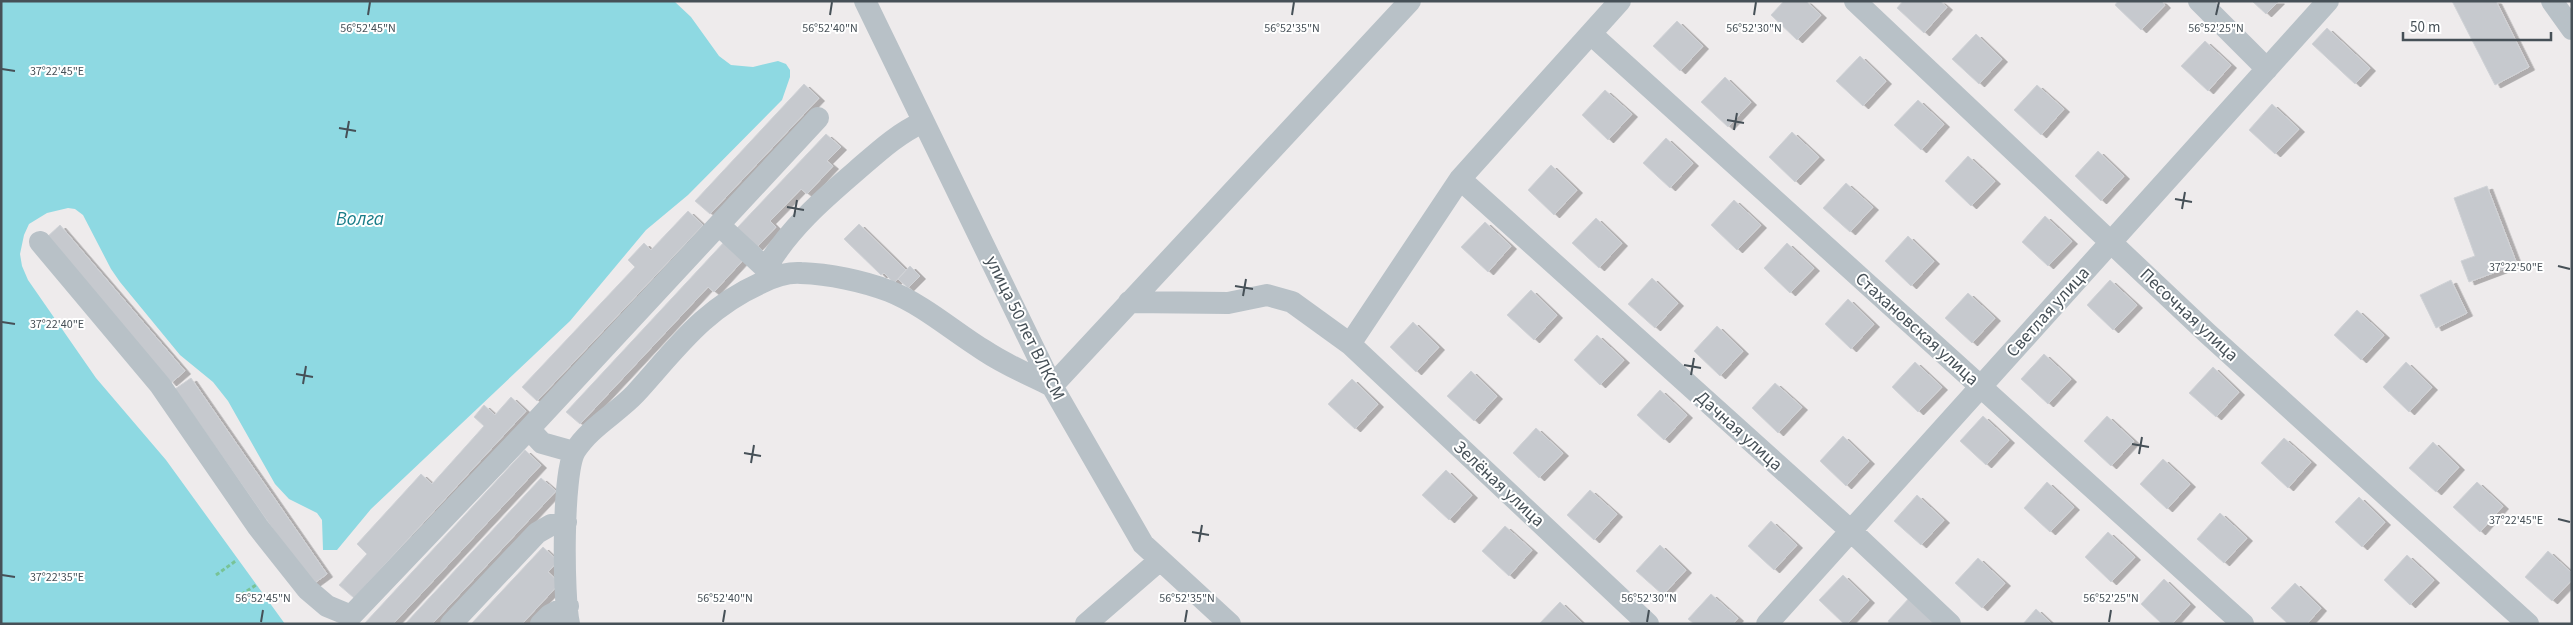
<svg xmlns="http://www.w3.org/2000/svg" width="2573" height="625" font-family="'Source Sans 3',sans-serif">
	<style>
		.water { fill: #8ed9e2 }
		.building { fill: #c6c9ce; stroke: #d0d2d6; filter: url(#shadow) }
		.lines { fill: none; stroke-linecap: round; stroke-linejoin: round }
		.path { stroke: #78c396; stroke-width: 3; stroke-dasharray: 4 2.5; stroke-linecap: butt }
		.minor { stroke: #b8c1c7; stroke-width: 22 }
		.ticks { fill: none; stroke: #465057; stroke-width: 2 }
		.labels { text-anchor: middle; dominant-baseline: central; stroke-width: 4; stroke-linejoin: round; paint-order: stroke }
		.street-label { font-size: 18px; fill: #465057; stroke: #fff }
		.water-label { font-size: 19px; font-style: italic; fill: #197d89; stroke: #fff }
		.ticks-label { font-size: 12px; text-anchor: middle; fill: #465057; stroke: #fff; stroke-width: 4; stroke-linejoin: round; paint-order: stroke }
	</style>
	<defs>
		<filter id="shadow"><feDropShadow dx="5.5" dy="3" stdDeviation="0" flood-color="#0004"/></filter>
	</defs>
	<rect width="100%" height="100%" fill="#eeebec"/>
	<path class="water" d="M1 1H674L691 17 719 56 731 65 753 67 778 61 786 64 790 70V77L782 100 688 195 646 230 570 321 371 509 337 550H323L322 520 317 513 289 499 275 484 228 401 213 382 180 355 120 282 111 269 83 215 75 209 68 208 47 213 29 224 24 235 20 254 22 266 28 280 96 378 166 460 285 624H1Z"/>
	<path class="building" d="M1784 1H1806L1821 15 1797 40 1771 15Z
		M1903 1H1940L1947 7 1924 33 1897 8Z
		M2118 1H2161L2165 5 2141 30 2115 5Z
		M2252 1H2279L2266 14Z
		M2452 1H2496L2529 67 2495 85Z
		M1677 21 1703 46 1680 71 1653 46Z
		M2327 28 2370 68 2355 84 2312 44Z
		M1976 34 2002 59 1979 84 1952 59Z
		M2205 41 2231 65 2208 91 2181 66Z
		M1860 56 1886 81 1863 106 1836 81Z
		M1725 77 1751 102 1728 127 1701 102Z
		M804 84 819 98 710 214 695 201Z
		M2037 85 2064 109 2041 135 2014 110Z
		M1605 90 1632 114 1608 140 1582 115Z
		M1918 100 1944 124 1921 150 1894 125Z
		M2272 104 2299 129 2275 154 2249 130Z
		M1792 132 1819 157 1795 182 1769 157Z
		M826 134 841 147 827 161 833 166 807 194 801 189 770 221 776 227 757 247 737 228Z
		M1666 138 1693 163 1670 188 1643 163Z
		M2098 151 2124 176 2101 201 2075 176Z
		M1968 156 1995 181 1971 206 1945 181Z
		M1551 165 1577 190 1554 215 1528 190Z
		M1846 183 1873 207 1850 232 1823 208Z
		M2487 186 2517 264 2469 282 2461 261 2475 256 2454 198Z
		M1734 200 1761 225 1737 250 1711 225Z
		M688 211 703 225 537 401 522 387 635 267 628 260 644 243 651 250Z
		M2045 216 2072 241 2048 266 2022 242Z
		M1596 218 1622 243 1599 268 1572 243Z
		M1485 222 1511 246 1488 272 1461 247Z
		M859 224 906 270 894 283 884 273 881 275 844 239Z
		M60 225 185 371 171 383 46 238Z
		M1908 236 1934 261 1911 286 1885 261Z
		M726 240 745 258 714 292 708 287 580 424 566 412Z
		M1787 243 1814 268 1790 293 1764 268Z
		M910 266 920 276 908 288 898 279Z
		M1652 278 1678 303 1655 328 1628 304Z
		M2110 280 2137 305 2113 330 2087 305Z
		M2451 280 2467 313 2436 328 2420 295Z
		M1531 290 1557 315 1534 340 1507 315Z
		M1968 293 1995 318 1972 343 1945 318Z
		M1848 299 1874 324 1851 349 1825 324Z
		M2357 310 2384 335 2361 360 2334 335Z
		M1413 322 1439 347 1416 372 1390 347Z
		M1717 326 1743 351 1720 376 1694 351Z
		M1597 335 1624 360 1600 385 1574 360Z
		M2044 354 2071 379 2048 404 2021 379Z
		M1915 362 1942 387 1918 412 1892 387Z
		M2406 362 2432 387 2409 412 2383 387Z
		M2213 367 2239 392 2216 417 2189 393Z
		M1471 371 1497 396 1474 421 1447 396Z
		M191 378 327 574 312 585 175 389Z
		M1352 379 1378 404 1355 429 1328 404Z
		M1775 383 1802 407 1778 433 1752 408Z
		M1660 390 1687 415 1664 440 1637 415Z
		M511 397 526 411 354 598 339 585 367 554 357 544 421 474 432 484 484 426 474 417 484 405 495 415Z
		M1983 416 2009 440 1986 465 1960 441Z
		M2107 416 2134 441 2111 466 2084 441Z
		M1536 428 1563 453 1539 478 1513 453Z
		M1843 436 1869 461 1846 486 1820 461Z
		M2284 438 2311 462 2288 488 2261 463Z
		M2433 442 2459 467 2436 492 2409 468Z
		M525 450 541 465 393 624H364Z
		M2163 459 2190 484 2167 509 2140 484Z
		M1446 470 1472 495 1449 520 1422 495Z
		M541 478 556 491 432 624H405Z
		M2047 482 2074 507 2050 532 2024 508Z
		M2477 482 2503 506 2480 532 2453 507Z
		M1590 490 1617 514 1594 540 1567 515Z
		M1917 495 1944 520 1921 545 1894 521Z
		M2359 497 2385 522 2362 547 2335 522Z
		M2220 513 2247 538 2224 563 2197 539Z
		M1771 521 1797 545 1774 570 1748 546Z
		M1505 526 1532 550 1509 576 1482 551Z
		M2108 532 2135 557 2111 582 2085 557Z
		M1660 545 1686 570 1663 595 1636 571Z
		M543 547 558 561 548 572 560 583 522 624H471Z
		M2548 551 2572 573V580L2552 601 2525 577Z
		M2407 555 2434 580 2410 605 2384 580Z
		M1978 558 2005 583 1982 608 1955 583Z
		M1843 575 1869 600 1847 624H1844L1819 600Z
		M2164 579 2190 604 2172 624H2162L2141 604Z
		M2295 583 2321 608 2307 624H2288L2271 608Z
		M1711 594 1738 618 1733 624H1694L1688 619Z
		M1911 596 1935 624H1890L1888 621Z
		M1560 602 1583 624H1539Z
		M2036 609 2052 624H2023Z"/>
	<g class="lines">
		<path class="path" d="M216 575 237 560
			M236 598 256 585"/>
		<path class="minor" d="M865 1 1052 386 1143 544 1230 624
			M1855 1 2207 333 2528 624
			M2199 1 2267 69
			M2552 1 2572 29
			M1591 34 2243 624
			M1460 179 1851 531 1950 624
			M719 225 774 276
			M40 242 160 385 258 527 307 589 327 606 351 616 529 429 542 443 574 452
			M766 268C789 229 821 201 856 171 878 152 897 134 923 122
			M1129 302 1228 303 1267 295 1292 302 1350 344 1460 179 1620 1
			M1350 344 1648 624
			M1052 386 1410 1
			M529 429 818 118
			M451 624 537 533 551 525 566 522
			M541 624 550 615 568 606
			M569 624C563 597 562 473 575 451 589 428 617 413 635 394 676 349 703 309 761 283 773 277 787 272 801 273 829 274 863 281 889 291 924 305 954 332 985 351 1006 365 1030 375 1052 386
			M1086 624 1160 560
			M1767 624 2328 1"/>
	</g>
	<path class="ticks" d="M368 15 370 2M830 15 832 2M1292 15 1294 2M1754 15 1756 2M2216 15 2219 2M2 69 15 71M1727 120 1744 123M339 128 356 131M1734 130 1737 113M346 138 349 121M2175 199 2192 202M787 207 804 210M2182 209 2185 192M794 217 797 200M2558 266 2570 269M1235 286 1253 289M1243 296 1246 279M2 322 15 324M1684 365 1701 368M296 374 313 377M1691 375 1694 358M303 384 306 366M2132 444 2149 447M744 453 761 456M2139 454 2142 437M751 463 754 445M2558 519 2570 522M1192 532 1209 535M1199 542 1202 525M2 575 15 577M261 622 263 610M723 622 725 610M1185 622 1187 610M1647 622 1649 610M2109 622 2111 610"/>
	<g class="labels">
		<g class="street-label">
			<text transform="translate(2048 312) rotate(-48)">Светлая улица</text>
			<text transform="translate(2189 315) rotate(43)">Песочная улица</text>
			<text transform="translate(1025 328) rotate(64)">улица 50 лет ВЛКСМ</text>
			<text transform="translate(1917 329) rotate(42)">Стахановская улица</text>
			<text transform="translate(1739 431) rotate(42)">Дачная улица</text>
			<text transform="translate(1499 484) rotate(43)">Зелёная улица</text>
		</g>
		<g class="water-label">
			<text x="360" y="219">Волга</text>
		</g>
	</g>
	<g class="ticks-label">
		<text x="368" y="32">56°52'45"N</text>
		<text x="830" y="32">56°52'40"N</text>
		<text x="1292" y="32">56°52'35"N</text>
		<text x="1754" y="32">56°52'30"N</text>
		<text x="2216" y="32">56°52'25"N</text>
		<text x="57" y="75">37°22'45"E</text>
		<text x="2516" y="271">37°22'50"E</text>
		<text x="57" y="328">37°22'40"E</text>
		<text x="2516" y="524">37°22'45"E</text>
		<text x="57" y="581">37°22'35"E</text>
		<text x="263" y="602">56°52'45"N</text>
		<text x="725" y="602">56°52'40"N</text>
		<text x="1187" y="602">56°52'35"N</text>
		<text x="1649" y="602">56°52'30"N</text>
		<text x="2111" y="602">56°52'25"N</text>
	</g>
	<rect width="2573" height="625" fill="none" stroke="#465057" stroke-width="5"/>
	<path d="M2403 32v8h148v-8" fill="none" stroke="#465057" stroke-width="2.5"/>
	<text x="2410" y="32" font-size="15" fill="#465057" stroke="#ffffff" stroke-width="4" paint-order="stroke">50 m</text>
</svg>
